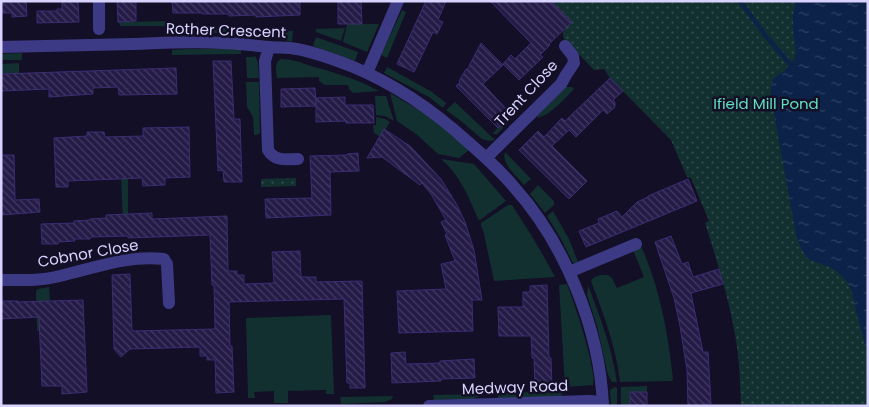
<svg xmlns="http://www.w3.org/2000/svg" width="869" height="407" font-family="Poppins,sans-serif">
	<style>
		.grass { fill: #12302f }
		.park { fill: url(#park-dots) }
		.water { fill: url(#water-ripples) }
		.lines { fill: none; stroke-linecap: round; stroke-linejoin: round }
		.stream { stroke: #0c2248; stroke-width: 4.5 }
		.building { fill: url(#building-back-hatch); stroke: #3b2d73 }
		.pedestrian { stroke: #3d3a85; stroke-width: 12 }
		.minor { stroke: #3d3a85; stroke-width: 12 }
		.labels { text-anchor: middle; dominant-baseline: central; stroke-width: 5; stroke-linejoin: round; paint-order: stroke }
		.street-label { font-size: 15px; fill: #d9d4ff; stroke: #130f26 }
		.park-label { font-size: 15px; fill: #5fe0c0; stroke: #130f26 }
	</style>
	<defs>
		<pattern id="park-dots" width="8" height="8" patternUnits="userSpaceOnUse" patternTransform="scale(1.25)"><rect width="8" height="8" fill="#12302f"/><path d="M2 2h.1M6 6h.1" fill="none" stroke="#344d4e" stroke-width="1.8" stroke-linecap="round"/></pattern>
		<pattern id="water-ripples" width="26" height="14" patternUnits="userSpaceOnUse" patternTransform="scale(1.25)"><rect width="26" height="14" fill="#0c2248"/><path d="M2 4q2-2 4 0t4 0M15 11q2-2 4 0t4 0" fill="none" stroke="#2f4163"/></pattern>
		<pattern id="building-back-hatch" width="6" height="6" patternUnits="userSpaceOnUse" patternTransform="scale(1.25)"><rect width="6" height="6" fill="#241b47"/><path d="M-1 5l2 2M0 0l6 6M5-1l2 2" fill="none" stroke="#433b63"/></pattern>
	</defs>
	<rect width="100%" height="100%" fill="#130f26"/>
	<path class="grass" d="M402 10 406 12 387 58 381 55Z
		M170 21 171 26H120L119 22Z
		M347 24H379L367 52 343 42Z
		M198 27C214 27 228 28 243 28L245 29 244 35 224 33H202V29L199 28Z
		M345 28 341 41 316 32V29Z
		M266 31H293L292 42 281 39 266 37Z
		M316 37 358 52 355 61 313 46Z
		M190 49H241V54L172 55V50Z
		M22 53V60H1V54Z
		M255 56 258 62 259 78H247L246 57H252Z
		M281 59C290 59 300 62 308 65 333 72 357 79 379 91L353 93 349 89 348 85H325L319 81V77L277 78C276 71 274 63 281 59Z
		M19 63V73L1 74V64Z
		M387 67 432 92 446 103 443 108 429 97 384 73Z
		M246 82H259L260 133 257 135H254L253 117 247 107Z
		M566 87H572L574 89C563 100 553 113 538 118L537 116Z
		M390 93 434 119 469 150 459 158 438 154 416 134 397 121Z
		M375 96H386L394 121 385 116 376 115Z
		M527 99 521 109 497 134H492Z
		M455 102 495 140 489 141 482 139 461 121 446 110Z
		M376 117 385 119 390 122 381 137 374 133 373 125H376Z
		M505 152 531 179 524 185C517 176 501 164 505 152Z
		M441 159 474 164 506 201 480 220 478 219C469 197 459 174 441 159Z
		M121 175H128V214L123 224Z
		M538 185 554 201V205L545 213 530 194Z
		M508 205H512C527 228 542 252 555 277L494 281 484 234 481 225V223Z
		M553 211 569 239 578 262 574 263H573L561 239 547 216Z
		M641 246C660 288 668 333 673 379L672 381 620 382C616 347 604 315 591 281 594 275 601 275 608 275L612 278 617 288 644 277 633 250Z
		M567 284C576 308 584 333 590 358 591 367 595 376 593 385L565 387 559 285Z
		M588 285C600 317 612 348 617 382H612L608 375 597 326 587 295Z
		M49 287 50 301 40 331H37L36 291 38 289Z
		M331 315 334 394H326V390L288 391V403H274V391L254 392 255 398H248L246 318Z
		M647 386V392H630V406H621V387Z
		M615 387 617 388V406H611L610 390Z
		M561 391 562 397 498 400V393Z
		M479 394 480 395 474 399 434 400 433 395Z
		M393 396 392 399 385 402 341 404 340 397Z"/>
	<path class="park" d="M551 1H868V406H741C740 386 740 367 737 347 731 305 718 264 705 223L709 221 691 178 687 177 671 140 610 78 604 69 594 70 564 39C561 31 566 27 572 22Z
		M296 178V186L261 187V179Z"/>
	<path class="water" d="M796 1H868V355L857 315 852 292 848 283 842 276 832 268 808 259 802 250 797 239 771 98V87L773 79 786 69 795 58 796 51 793 31V14Z"/>
	<g class="lines">
		<path class="stream" d="M740 1 765 35 790 64"/>
	</g>
	<path class="building" d="M1 1H26L27 16 12 17V13H1Z
		M62 1H78L79 22 37 23V11H57V9H62Z
		M117 1H136V21L118 22Z
		M172 1H300V15L256 17V15L229 16V14H202V13H173Z
		M338 1H361L362 24H338Z
		M426 1H446L438 20 443 22 437 34 433 32 414 72 397 64Z
		M490 1H551L572 22 549 44 550 45 540 55 543 57 519 80 503 64 511 55 515 59 531 43Z
		M481 43 503 65 483 84 511 114 498 128 456 86 460 82 459 81 466 69 467 70Z
		M213 61H231L234 119H240L242 182H224L223 170 218 171Z
		M176 68 177 94 119 95 118 87 93 88V94L49 97V89L1 91V74Z
		M610 78 623 91 613 100 615 102V107L607 114 603 110 576 137 569 130 552 146 587 181 569 199 519 150 538 131 544 137 562 118 565 121Z
		M315 88 316 106 281 107V89Z
		M345 97V105H373L374 123H346V121L316 122V98Z
		M189 127 190 177 165 178V185L143 186 142 178 68 181V187H56L54 138 87 136V132H104L105 137 143 136V128Z
		M384 129 410 146 441 179 457 205 465 222 474 250 482 300H472L473 331 399 333 397 291 446 289 441 264 455 261 445 235 447 234 441 222 446 220 431 194 422 183 420 185 382 157 367 158Z
		M358 153 359 171 330 172 331 215 266 218 265 199 312 198 310 156 347 155V154Z
		M1 155H14L15 200 39 199 40 212 1 215Z
		M688 179 697 201 586 247 579 231 599 223 598 219 617 211 622 217 637 202 648 197V196Z
		M152 213V219L227 216 228 271H237V275H244V284L274 283 272 252 300 251 301 277H316V282L362 281 365 388H350V383H347L344 299 229 302 230 346H232L234 392 216 393 215 360H207V356H200V347L130 349 121 357 114 349 112 275 130 274 132 331 215 329 214 285H212L210 235 128 238V236L91 237 90 239H74L75 241 58 242V244H42L41 224 74 223V221L90 220V219L106 218V215Z
		M671 236 682 264 688 262 693 277 719 269 723 284 691 293 703 352H708L711 404H705V406H688L687 370 680 326 674 298 655 242Z
		M547 285 549 358H551L552 387 535 388 534 358H532L531 336H499L498 307H523V292H530V286Z
		M83 300 87 392 62 394V386H42L39 317 1 319V301H18V302Z
		M405 352 406 364 440 363V361L474 359 475 378 441 379V381L392 383 391 353Z
		M630 392H647V406H630Z"/>
	<g class="lines">
		<path class="pedestrian" d="M99 1V29"/>
		<path class="minor" d="M1 47C45 46 89 45 134 44 163 43 192 41 222 43 238 43 254 46 270 47 276 48 283 47 290 48 309 50 333 59 351 66 395 84 433 110 468 142 484 156 500 170 514 187 565 244 600 329 603 406
			M269 47 265 61 268 150C275 162 287 159 298 159
			M367 73 398 1
			M486 158 561 84 566 75 574 63 573 56 565 46
			M569 272 636 244
			M1 280C21 280 41 281 60 276 95 268 126 255 164 259L167 264 169 303
			M429 406 589 401 603 402"/>
	</g>
	<g class="labels">
		<g class="street-label">
			<text transform="translate(226 30) rotate(2)">Rother Crescent</text>
			<text transform="translate(526 93) rotate(-47)">Trent Close</text>
			<text transform="translate(88 253) rotate(-10)">Cobnor Close</text>
			<text transform="translate(515 387) rotate(-2)">Medway Road</text>
		</g>
		<g class="park-label">
			<text x="766" y="103">Ifield Mill Pond</text>
		</g>
	</g>
	<rect width="869" height="407" fill="none" stroke="#d9d4ff" stroke-width="5"/>
</svg>
